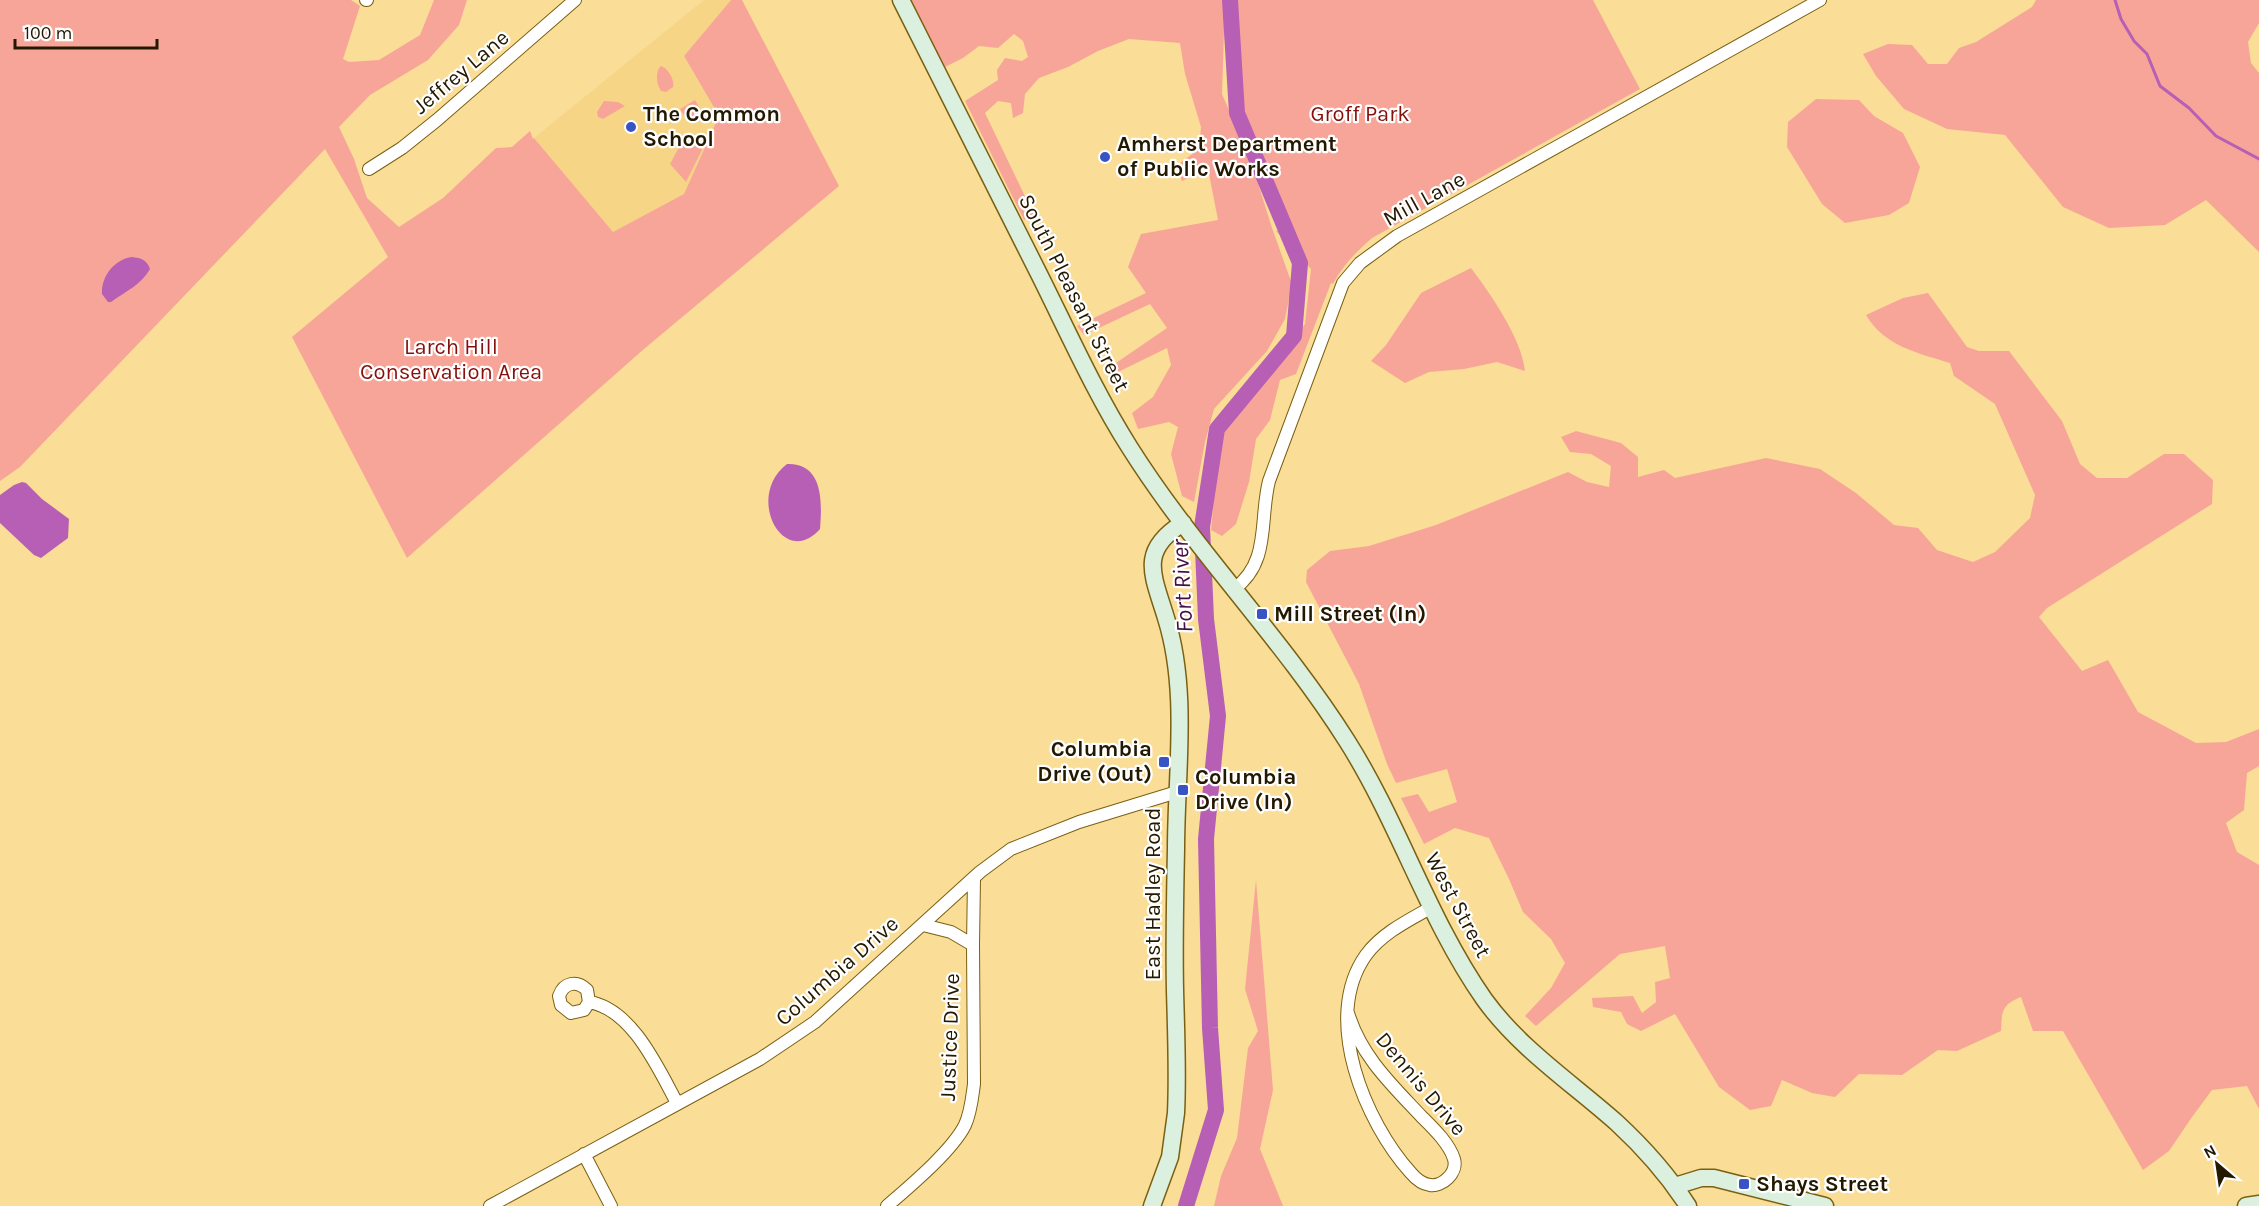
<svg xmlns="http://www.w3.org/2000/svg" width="2259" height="1206" font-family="Karla,sans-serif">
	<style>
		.built { fill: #f6d686 }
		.green { fill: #f8a599 }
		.water { fill: #b65fb4 }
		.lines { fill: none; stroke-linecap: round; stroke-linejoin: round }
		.stream { stroke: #b65fb4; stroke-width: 3 }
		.river { stroke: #b65fb4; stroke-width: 16 }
		.street-casing { stroke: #7a6013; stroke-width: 14 }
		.secondary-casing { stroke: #7a6013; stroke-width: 19 }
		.street { stroke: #fff; stroke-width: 12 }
		.secondary { stroke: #dbf0de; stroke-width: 16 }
		.poi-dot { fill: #3753c4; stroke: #fff; stroke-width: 2 }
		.labels { text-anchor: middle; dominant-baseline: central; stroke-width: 4.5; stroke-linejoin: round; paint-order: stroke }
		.street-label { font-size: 22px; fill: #231800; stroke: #fff }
		.poi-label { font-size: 22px; font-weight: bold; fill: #231800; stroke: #fff; text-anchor: start }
		.park-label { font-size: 22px; fill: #83110e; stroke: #fff }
		.water-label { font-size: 24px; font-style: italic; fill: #470e46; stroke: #fff }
	</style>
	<rect width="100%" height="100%" fill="#fadd96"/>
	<path class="built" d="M704 0H731L684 56 719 116 684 195 613 233 534 138Z"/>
	<path class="green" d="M0 0H351L360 6 343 59 349 62 379 60 420 35 434 0H467L459 25 428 60 370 95 339 127 354 159 367 198 399 227 443 198 496 148 512 147 530 131 533 139 534 138 613 232 684 194 719 116 684 56 731 0H742L839 186 644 349 407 558 292 337 388 257 325 149 20 467 0 481Z
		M911 0H1225L1222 94 1252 164 1272 228 1292 284 1285 319 1267 351 1214 409 1205 442 1194 502 1182 496 1171 454 1178 427 1169 422 1138 429 1132 413 1153 397 1171 365 1167 348 1118 372 1113 365 1167 328 1150 304 1084 335 1077 326 1146 293 1128 267 1141 234 1218 220 1208 169 1182 181 1176 166 1199 149 1201 127 1185 74 1180 43 1129 39 1098 51 1068 67 1039 78 1025 94 1023 113 1013 118 1011 103 998 101 985 113 1034 215 1024 220 965 101 998 80 997 70 1005 58 1022 61 1028 57 1023 41 1014 34 998 48 979 46 963 58 945 67Z
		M1227 0H1593L1640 89 1372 238C1356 252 1343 265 1333 284L1331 283 1296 374 1280 380 1270 420 1256 439 1249 482 1236 524 1222 536 1211 530 1220 431 1264 378 1305 324 1311 269 1276 231 1283 228 1236 113 1231 96Z
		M2036 0H2259V23L2248 42 2251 63 2259 73V252L2206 200 2165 225 2109 228 2063 207 2005 135 1947 129 1904 109 1876 76 1863 54 1888 44 1912 45 1928 64H1947L1959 48 1976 42 2032 7Z
		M661 66C668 68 675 80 673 87L666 92 661 91C656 84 655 71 661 66Z
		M1816 99 1859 100 1874 116 1903 133 1920 167 1909 203 1889 215 1845 223 1822 204 1787 147 1788 122Z
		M695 100 702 112 687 121 680 109Z
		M604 101 618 102 625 106 603 119 598 117 597 112Z
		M694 137 702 150 686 182 670 164 678 149Z
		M1471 268C1490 293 1522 339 1525 371L1497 362 1464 369 1429 372 1405 383 1371 361 1386 345 1421 293Z
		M1928 293 1967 347 1979 351H2009L2062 421 2080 464 2097 478H2127L2164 454H2184L2213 480 2212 504 2047 608 2039 617 2082 671 2108 660 2138 712 2196 743 2226 742 2259 729V766L2247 773 2244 810 2226 823 2237 852 2259 865V1109L2247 1086 2212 1090 2192 1117 2169 1151 2143 1170 2063 1031H2033L2021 997C2001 1005 2002 1012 2001 1031L1957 1051 1938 1050 1902 1075 1859 1074 1835 1097 1812 1093 1782 1080 1771 1106 1750 1110 1719 1087 1675 1014 1641 1031 1627 1024 1621 1012 1593 1007 1592 998 1633 996 1642 1013 1656 1002 1655 982 1670 978 1665 946 1620 954 1536 1026 1525 1016 1551 988 1565 963 1551 939 1523 912 1509 879 1489 838 1455 828 1424 844 1401 798 1418 794 1429 812 1457 802 1447 769 1396 783 1387 764 1359 684 1306 582 1307 570 1330 551 1369 546 1436 525 1568 472 1587 482 1609 487 1611 466 1591 454 1570 452 1561 437 1576 431 1621 443 1638 457V477L1664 470 1675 478 1766 458 1820 469 1856 493 1894 525 1918 528 1937 550 1973 562 1995 552 2030 518 2035 495 1995 404 1954 376 1950 363C1918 353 1884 346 1866 315L1903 298Z
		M1256 880 1273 1090 1260 1149 1283 1206H1214L1221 1176 1237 1138 1248 1048 1258 1031 1245 989Z"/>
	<path class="water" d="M132 257C141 258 147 260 150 269 142 284 125 292 111 302H108L102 294C101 276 115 259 132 257Z
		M787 464C824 463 822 503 820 529 784 570 744 497 787 464Z
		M22 482 26 483 42 499 69 519 68 538 41 558 34 555 0 523V495L14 485Z"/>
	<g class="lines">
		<path class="stream" d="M2115 0 2121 19 2134 41 2147 54 2160 86 2189 108 2216 136 2259 159"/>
		<path class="river" d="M1186 1206 1216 1110 1210 1028 1206 839 1218 716 1206 619 1202 527 1217 429 1294 336 1300 263 1237 113 1230 0"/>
		<g class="street-casing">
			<path id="street" d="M366 0H367
				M369 169 402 148 437 120 575 0
				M1234 589C1271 562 1259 520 1269 481L1343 283 1360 263 1397 236 1820 0
				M973 945 974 878
				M589 1002 584 1010 571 1013 561 1005 559 996C564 982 577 980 587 990L589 1002C632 1009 658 1068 677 1103
				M1348 1013C1361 1056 1391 1084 1421 1116 1433 1128 1449 1143 1454 1159 1458 1173 1442 1187 1430 1185 1422 1184 1416 1179 1411 1173 1365 1122 1321 1018 1366 955 1382 933 1409 920 1432 907
				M584 1154 611 1206
				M490 1206 760 1059 815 1022 980 872 1011 849 1079 822 1177 792
				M887 1206C910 1186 952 1151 965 1125 971 1112 972 1098 974 1084L973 945 951 932 923 925"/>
		</g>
		<g class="secondary-casing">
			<path id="secondary" d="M901 0C947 91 993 182 1039 274 1068 332 1095 393 1130 448 1195 551 1282 638 1347 741 1399 823 1428 919 1484 999 1519 1048 1572 1083 1617 1123 1644 1148 1668 1175 1688 1206
				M1675 1186 1701 1178H1714L1825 1206
				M1152 1206 1170 1157 1176 1113C1178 1072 1176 1031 1175 990 1174 943 1175 896 1176 849 1176 773 1189 691 1166 618 1153 575 1138 551 1183 523
				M2246 1206 2259 1204"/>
		</g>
		<use href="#street" class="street"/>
		<use href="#secondary" class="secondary"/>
	</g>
	<g class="poi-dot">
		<circle cx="631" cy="127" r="6"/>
		<circle cx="1105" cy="157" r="6"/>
		<rect x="1256" y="608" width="12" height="12" rx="3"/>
		<rect x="1158" y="756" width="12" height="12" rx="3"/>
		<rect x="1177" y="784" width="12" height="12" rx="3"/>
		<rect x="1738" y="1178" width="12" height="12" rx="3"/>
	</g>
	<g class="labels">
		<g class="street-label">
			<text transform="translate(461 72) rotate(-40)">Jeffrey Lane</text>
			<text transform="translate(1424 199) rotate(-29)">Mill Lane</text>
			<text transform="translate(1074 293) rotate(63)">South Pleasant Street</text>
			<text transform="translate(1153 894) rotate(-90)">East Hadley Road</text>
			<text transform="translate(1458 905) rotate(62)">West Street</text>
			<text transform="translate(837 971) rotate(-41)">Columbia Drive</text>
			<text transform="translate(950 1037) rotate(-88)">Justice Drive</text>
			<text transform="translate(1421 1084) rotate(50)">Dennis Drive</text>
		</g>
		<g class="poi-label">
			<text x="643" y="114">The Common<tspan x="643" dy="25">School</tspan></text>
			<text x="1117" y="144">Amherst Department<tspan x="1117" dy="25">of Public Works</tspan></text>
			<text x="1274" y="614">Mill Street (In)</text>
			<text x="1152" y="749" text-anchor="end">Columbia<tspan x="1152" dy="25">Drive (Out)</tspan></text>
			<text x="1195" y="777">Columbia<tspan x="1195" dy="25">Drive (In)</tspan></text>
			<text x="1756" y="1184">Shays Street</text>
		</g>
		<g class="park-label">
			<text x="1360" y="114">Groff Park</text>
			<text x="451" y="347">Larch Hill<tspan x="451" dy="25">Conservation Area</tspan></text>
		</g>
		<g class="water-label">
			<text transform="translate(1182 586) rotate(-93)">Fort River</text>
		</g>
	</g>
	<g transform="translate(2217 1164) rotate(331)" stroke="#ffffff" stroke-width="4.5" paint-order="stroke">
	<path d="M0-4.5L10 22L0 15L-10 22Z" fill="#231800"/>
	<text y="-9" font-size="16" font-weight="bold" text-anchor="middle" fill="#231800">N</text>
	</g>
	<path d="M15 39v9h142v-9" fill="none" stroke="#231800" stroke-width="3"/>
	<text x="24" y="39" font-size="18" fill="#231800" stroke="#ffffff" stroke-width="4.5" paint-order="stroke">100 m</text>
</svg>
